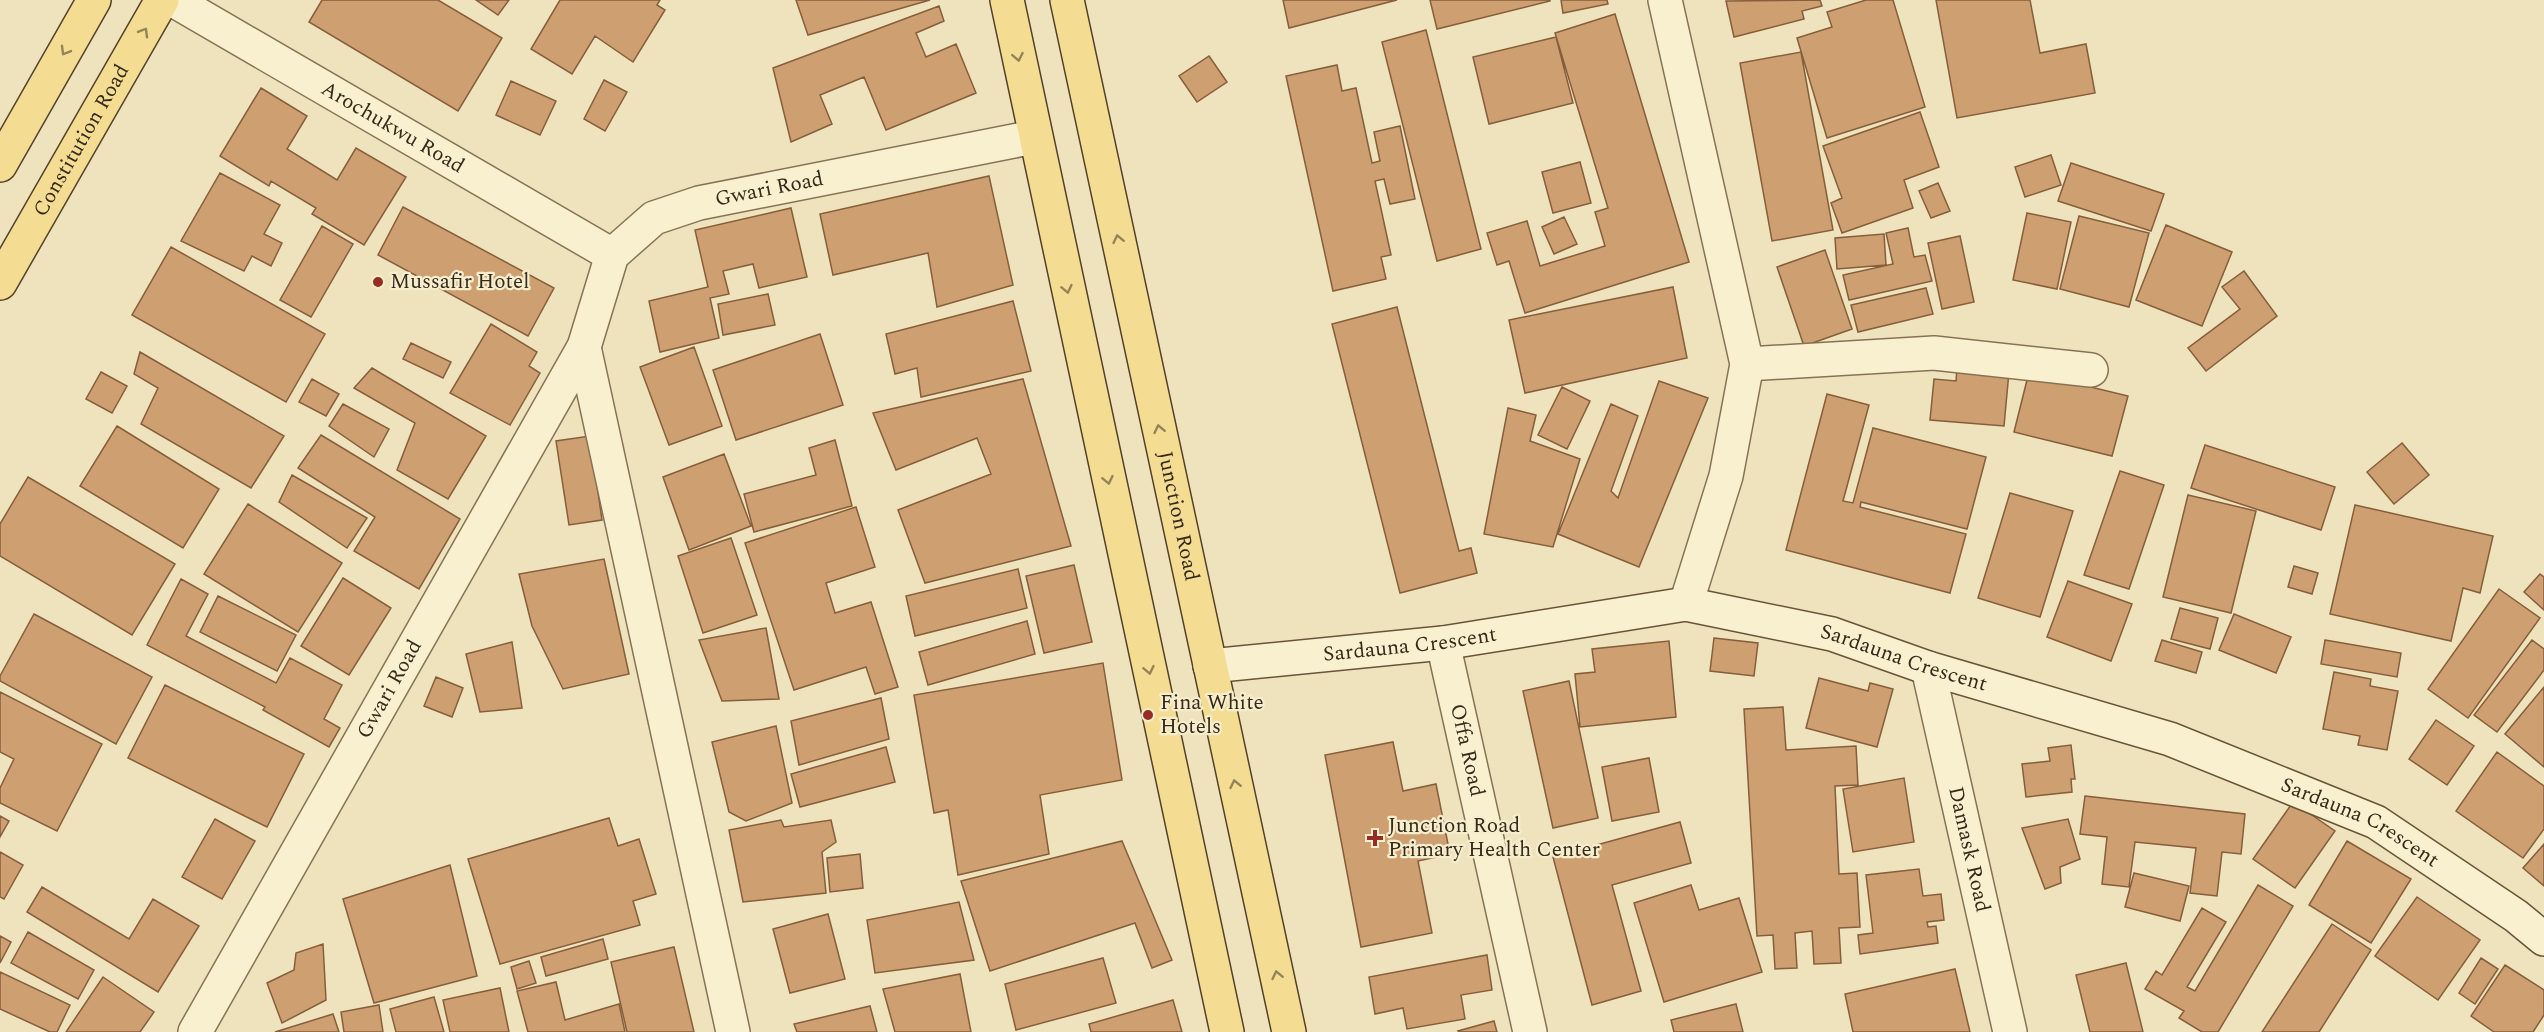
<svg xmlns="http://www.w3.org/2000/svg" width="2544" height="1032" font-family="Spectral,serif">
	<style>
		.building { fill: #ce9f71; stroke: #865e3b; stroke-width: 1.5 }
		.lines { fill: none; stroke-linecap: round; stroke-linejoin: round }
		.street-casing { stroke: #867356; stroke-width: 36 }
		.secondary-casing { stroke: #685439; stroke-width: 36 }
		.primary-casing { stroke: #53412a; stroke-width: 36 }
		.street { stroke: #f9f0cf; stroke-width: 33 }
		.secondary { stroke: #f9f0cf; stroke-width: 33 }
		.primary { stroke: #f4dd92; stroke-width: 33 }
		.oneway { stroke: #948456 }
		.poi-dot { fill: #962d25; stroke: #f6edcc; stroke-width: 2 }
		.labels { text-anchor: middle; dominant-baseline: central; stroke-width: 4.5; stroke-linejoin: round; paint-order: stroke }
		.street-label { font-size: 21px; fill: #352a1b; stroke: #f6edcc }
		.poi-label { font-size: 21px; fill: #352a1b; stroke: #f6edcc; text-anchor: start }
	</style>
	<rect width="100%" height="100%" fill="#eee3bc"/>
	<path class="building" d="M322 0H438L502 38 458 111 309 22Z
		M476 0H509L498 15Z
		M560 0H660L657 5 665 10 633 62 595 36 572 74 531 49Z
		M796 0H930L808 35Z
		M1283 0H1397L1289 28Z
		M1430 0H1550V1L1437 29Z
		M1561 0H1607L1608 4 1563 13Z
		M1820 0 1822 6 1802 11 1804 19 1734 37 1726 1Z
		M1866 0H1893L1925 107 1827 138 1797 38 1832 27 1827 12Z
		M1936 0H2030L2040 53 2086 44 2095 93 1957 118Z
		M939 6 944 21 916 33 926 57 956 44 976 93 886 130 864 77 820 95 832 124 791 142 773 68Z
		M1615 14 1689 262 1525 313 1509 261 1497 265 1487 233 1527 221 1540 266 1605 246 1595 212 1608 208 1555 33Z
		M1426 30 1481 249 1437 261 1382 42Z
		M1556 37 1573 103 1489 124 1473 57Z
		M1801 52 1833 230 1772 241 1740 63Z
		M1209 56 1227 82 1197 102 1179 76Z
		M1337 65 1342 91 1356 88 1372 163 1380 161 1374 132 1400 126 1415 199 1390 204 1384 179 1375 181 1391 255 1381 257 1386 279 1333 291 1286 76Z
		M604 80 627 92 605 131 584 119Z
		M511 81 556 101 540 135 496 115Z
		M261 88 307 116 287 149 337 180 356 148 406 177 364 245 312 214 316 208 271 181 269 186 220 156Z
		M1920 112 1939 167 1904 180 1913 208 1842 233 1831 203 1842 198 1823 146Z
		M2051 155 2061 185 2025 197 2015 167Z
		M1580 162 1591 203 1553 213 1542 172Z
		M2071 163 2164 194 2151 231 2058 201Z
		M220 173 280 205 264 234 282 243 271 266 252 256 244 271 181 241Z
		M989 176 1013 285 937 307 928 253 833 275 820 214Z
		M1938 183 1950 211 1931 218 1919 191Z
		M403 207 554 288 528 336 378 255Z
		M791 208 807 277 759 288 753 264 723 271 729 294 710 298 719 338 660 352 649 301 708 287 695 230Z
		M2027 213 2071 222 2057 289 2013 280Z
		M2079 216 2149 233 2129 307 2060 289Z
		M1564 217 1577 244 1554 254 1542 227Z
		M2166 225 2232 252 2202 326 2136 300Z
		M322 226 353 244 311 317 280 300Z
		M1908 228 1914 257 1925 255 1932 281 1849 300 1843 275 1893 264 1886 233Z
		M1884 234 1886 265 1837 269 1835 238Z
		M1960 236 1974 302 1942 309 1928 243Z
		M171 247 325 334 286 402 132 315Z
		M1825 250 1852 329 1804 346 1777 267Z
		M2244 271 2277 316 2206 371 2188 348 2240 309 2222 287Z
		M1673 287 1687 358 1525 393 1509 320Z
		M1926 288 1933 314 1858 332 1851 305Z
		M768 294 775 325 723 335 718 304Z
		M1013 301 1031 371 921 397 917 368 895 374 886 334Z
		M1397 307 1459 551 1471 548 1477 573 1400 593 1332 324Z
		M491 324 537 352 529 366 540 373 510 425 450 393Z
		M820 334 843 405 736 440 713 370Z
		M411 343 451 362 443 378 403 359Z
		M694 347 722 426 669 445 640 367Z
		M140 352 284 436 251 488 141 424 158 388 134 374Z
		M372 368 486 436 448 499 397 470 415 423 354 388Z
		M1957 368 2009 372 2004 426 1930 420 1934 379 1956 381Z
		M101 372 127 386 112 413 86 399Z
		M2029 372 2128 396 2112 456 2014 432Z
		M312 379 339 394 326 416 299 402Z
		M1023 379 1071 546 925 583 898 510 991 474 977 438 896 470 873 413Z
		M1659 381 1708 398 1639 567 1558 534 1611 404 1638 416 1611 491 1618 498Z
		M1562 387 1590 401 1567 449 1538 435Z
		M1827 394 1869 405 1843 501 1853 503 1873 428 1986 457 1967 529 1861 502 1860 507 1966 534 1950 593 1786 550Z
		M343 404 389 429 374 457 329 426Z
		M1508 408 1536 415 1530 441 1580 459 1553 547 1484 534Z
		M117 426 219 489 183 548 80 486Z
		M321 435 460 519 419 589 354 551 375 517 298 468Z
		M590 436 602 520 569 525 556 441Z
		M835 440 852 506 754 532 744 494 816 475 809 448Z
		M2402 443 2429 475 2394 504 2367 472Z
		M2205 445 2335 487 2321 530 2191 488Z
		M724 454 751 526 689 550 663 477Z
		M2120 471 2164 485 2129 589 2084 575Z
		M292 475 367 518 347 548 279 502Z
		M28 477 175 564 132 635 0 556V524Z
		M2010 493 2073 511 2040 617 1978 598Z
		M2188 495 2256 511 2231 613 2163 597Z
		M248 504 342 563 298 632 204 574Z
		M2355 505 2493 536 2480 593 2463 588 2451 641 2330 614Z
		M856 507 875 567 826 583 835 613 871 602 898 687 875 694 866 667 794 690 745 543Z
		M731 538 757 615 703 633 678 556Z
		M604 559 629 674 563 689 532 626 519 574Z
		M1074 565 1092 642 1044 653 1026 576Z
		M2294 566 2318 573 2312 594 2288 587Z
		M1018 569 1027 608 915 636 906 596Z
		M2540 574 2544 577V610L2524 592Z
		M343 578 391 608 349 675 301 646Z
		M181 579 208 594 186 636 276 683 290 658 342 685 324 719 340 728 329 747 263 710 265 707 147 645Z
		M2068 581 2132 604 2111 661 2047 637Z
		M2499 589 2540 618 2468 718 2428 689Z
		M218 596 296 635 277 671 200 632Z
		M2180 608 2218 618 2210 649 2171 639Z
		M34 614 152 677 116 744 0 681V676Z
		M2234 614 2291 637 2276 673 2219 650Z
		M1027 621 1035 654 928 685 919 652Z
		M766 628 779 699 722 701 699 640Z
		M1714 638 1758 643 1754 676 1710 671Z
		M2162 640 2202 652 2196 673 2155 661Z
		M2325 640 2401 653 2397 677 2321 664Z
		M2532 640 2544 649V670L2497 732 2474 715Z
		M1669 641 1676 717 1580 727 1575 674 1595 672 1592 649Z
		M512 642 522 708 480 712 466 654Z
		M1103 663 1122 780 1040 795 1049 854 958 875 948 810 934 813 914 695Z
		M2334 672 2371 679 2370 686 2398 691 2387 750 2358 745 2360 736 2323 729Z
		M436 677 463 688 452 717 424 706Z
		M1819 678 1868 691 1870 683 1893 689 1877 747 1806 728Z
		M1569 681 1598 818 1553 828 1523 691Z
		M165 685 304 754 267 827 128 758Z
		M2544 687V767L2505 734Z
		M0 692 102 744 57 831 0 803V788L14 759 0 752Z
		M881 698 889 739 799 765 791 721Z
		M1783 707 1786 750 1856 746 1858 785 1835 786 1839 874 1857 873 1860 927 1839 928 1841 963 1814 964 1812 931 1795 933 1797 968 1775 969 1773 935 1757 936 1744 709Z
		M2436 720 2474 746 2447 785 2409 759Z
		M776 726 792 803 746 821 729 812 712 742Z
		M1393 742 1403 791 1436 784 1450 854 1418 861 1432 933 1361 947 1325 755Z
		M2071 745 2075 779H2071L2072 792 2026 797 2022 764 2050 761 2048 748Z
		M886 747 895 782 800 807 791 774Z
		M2497 752 2544 786V829L2523 858 2456 811Z
		M1649 758 1659 812 1612 821 1602 767Z
		M1904 778 1914 842 1853 852 1843 789Z
		M2085 796 2245 814 2241 854 2222 852 2217 896 2190 893 2196 848 2135 842 2129 887 2102 884 2107 837 2080 834Z
		M2293 802 2335 831 2295 888 2253 859Z
		M0 816 9 821 0 837Z
		M609 818 618 846 639 839 656 894 633 901 640 925 500 964 468 859Z
		M215 819 255 841 222 899 182 877Z
		M2068 819 2080 859 2060 867 2061 883 2045 889 2022 828Z
		M781 820 784 827 831 820 836 842 822 852 826 893 743 902 729 830Z
		M1680 822 1691 863 1612 885 1641 991 1592 1005 1553 857Z
		M1122 841 1172 960 1152 968 1135 923 990 971 961 881Z
		M2347 841 2411 879 2371 943 2309 905Z
		M2544 844V886L2523 868Z
		M0 852 23 865 4 899 0 897Z
		M860 854 863 888 830 892 827 858Z
		M450 865 477 976 374 1003 343 899Z
		M1919 869 1923 896 1941 894 1944 920 1927 922 1928 927 1936 926 1938 943 1860 954 1858 935 1873 933 1866 875Z
		M2134 873 2189 886 2180 921 2125 907Z
		M1691 885 1699 910 1739 898 1762 972 1664 1002 1634 903Z
		M2258 885 2293 906 2218 1032H2202L2179 1018 2184 1011 2145 989 2156 971 2162 975 2202 908 2226 922 2187 987 2195 991Z
		M42 887 129 939 153 899 199 926 158 992 27 912Z
		M2417 897 2480 940 2438 1000 2375 956Z
		M959 902 974 960 875 973 867 920Z
		M828 914 845 979 790 993 773 929Z
		M2332 924 2371 950 2319 1032H2262Z
		M28 932 94 970 78 999 11 963Z
		M0 936 11 942 0 963Z
		M603 939 608 959 546 976 541 957Z
		M323 944 326 1000 282 1023 267 983 294 970 296 953Z
		M674 947 694 1032H627L611 962Z
		M1487 955 1492 990 1461 995 1465 1019 1407 1029 1403 1008 1375 1014 1369 977Z
		M1103 958 1116 1003 1016 1030 1005 984Z
		M2481 958 2498 969 2475 1004 2459 993Z
		M529 961 536 983 517 989 511 967Z
		M2126 963 2143 1032H2090L2076 975Z
		M2505 965 2544 990V1015L2533 1032H2494L2471 1016Z
		M1955 969 1970 1032H1853L1845 994Z
		M0 972 70 1005 57 1032H50L0 1009Z
		M960 974 971 1032H895L883 989Z
		M103 977 154 1012 140 1032H66Z
		M556 982 565 1020 619 1004 625 1032H528L517 991Z
		M500 988 509 1032H450L443 1000Z
		M434 997 444 1032H396L390 1009Z
		M1173 1000 1182 1032H1091L1089 1024Z
		M1736 1004 1743 1032H1674L1671 1020Z
		M379 1005 383 1032H344L341 1012Z
		M870 1006 877 1032H797L794 1024Z
		M333 1014 339 1032H275Z
		M1494 1021 1497 1032H1459L1458 1031Z"/>
	<g class="lines">
		<g class="street-casing">
			<g id="street">
				<path id="s1" d="M173 0 612 255"/>
				<path d="M1665 0 1747 364 1726 476 1686 604"/>
				<path d="M584 347 733 1032"/>
				<path d="M1747 364 1934 353 2091 370"/>
				<path id="s2" d="M1443 643 1530 1032"/>
				<path id="s3" d="M1928 668 2010 1032"/>
				<path id="s4" d="M195 1032 584 347 612 255 654 218 699 203 1034 137"/>
			</g>
		</g>
		<g class="secondary-casing">
			<g id="secondary">
				<path id="s5" d="M1210 666 1443 643 1686 604 1832 634 1928 668 2170 739 2376 822 2516 916 2544 939"/>
			</g>
		</g>
		<g class="primary-casing">
			<g id="primary">
				<path d="M1007 0 1227 1032"/>
				<path id="s6" d="M1067 0 1289 1032"/>
				<path d="M0 165 94 0"/>
				<path id="s7" d="M0 283 162 0"/>
			</g>
		</g>
		<use href="#street" class="street"/>
		<use href="#secondary" class="secondary"/>
		<use href="#primary" class="primary"/>
	</g>
	<defs><path id="oneway-chevron" d="M-2-3.5L2.5 0L-2 3.5" fill="none" stroke-width="1.6" stroke-linecap="round" stroke-linejoin="round" transform="scale(1.5)"/></defs>
	<g class="oneway">
		<use href="#oneway-chevron" transform="translate(144 32) rotate(-60)"/>
		<use href="#oneway-chevron" transform="translate(65 51) rotate(120)"/>
		<use href="#oneway-chevron" transform="translate(1018 57) rotate(79)"/>
		<use href="#oneway-chevron" transform="translate(1118 239) rotate(-102)"/>
		<use href="#oneway-chevron" transform="translate(1067 289) rotate(78)"/>
		<use href="#oneway-chevron" transform="translate(1159 429) rotate(-102)"/>
		<use href="#oneway-chevron" transform="translate(1108 480) rotate(78)"/>
		<use href="#oneway-chevron" transform="translate(1149 670) rotate(78)"/>
		<use href="#oneway-chevron" transform="translate(1235 784) rotate(-102)"/>
		<use href="#oneway-chevron" transform="translate(1277 975) rotate(-102)"/>
	</g>
	<g class="poi-dot">
		<circle cx="378" cy="282" r="6"/>
		<circle cx="1148" cy="715" r="6"/>
		<path d="M1372 829h6v6h6v6h-6v6h-6v-6h-6v-6h6z"/>
	</g>
	<g class="labels">
		<g class="street-label">
			<text stroke="none"><textPath href="#s1" startOffset="254">Arochukwu Road</textPath></text>
			<text stroke="none"><textPath href="#s7" startOffset="164">Constitution Road</textPath></text>
			<text stroke="none"><textPath href="#s4" startOffset="1059">Gwari Road</textPath></text>
			<text stroke="none"><textPath href="#s6" startOffset="528">Junction Road</textPath></text>
			<text stroke="none"><textPath href="#s5" startOffset="201">Sardauna Crescent</textPath></text>
			<text stroke="none"><textPath href="#s5" startOffset="705">Sardauna Crescent</textPath></text>
			<text stroke="none"><textPath href="#s4" startOffset="394">Gwari Road</textPath></text>
			<text stroke="none"><textPath href="#s2" startOffset="110">Offa Road</textPath></text>
			<text stroke="none"><textPath href="#s5" startOffset="1191">Sardauna Crescent</textPath></text>
			<text stroke="none"><textPath href="#s3" startOffset="186">Damask Road</textPath></text>
		</g>
		<g class="poi-label">
			<text x="390" y="282">Mussafir Hotel</text>
			<text x="1160" y="703">Fina White<tspan x="1160" dy="24">Hotels</tspan></text>
			<text x="1388" y="826">Junction Road<tspan x="1388" dy="24">Primary Health Center</tspan></text>
		</g>
	</g>
</svg>
